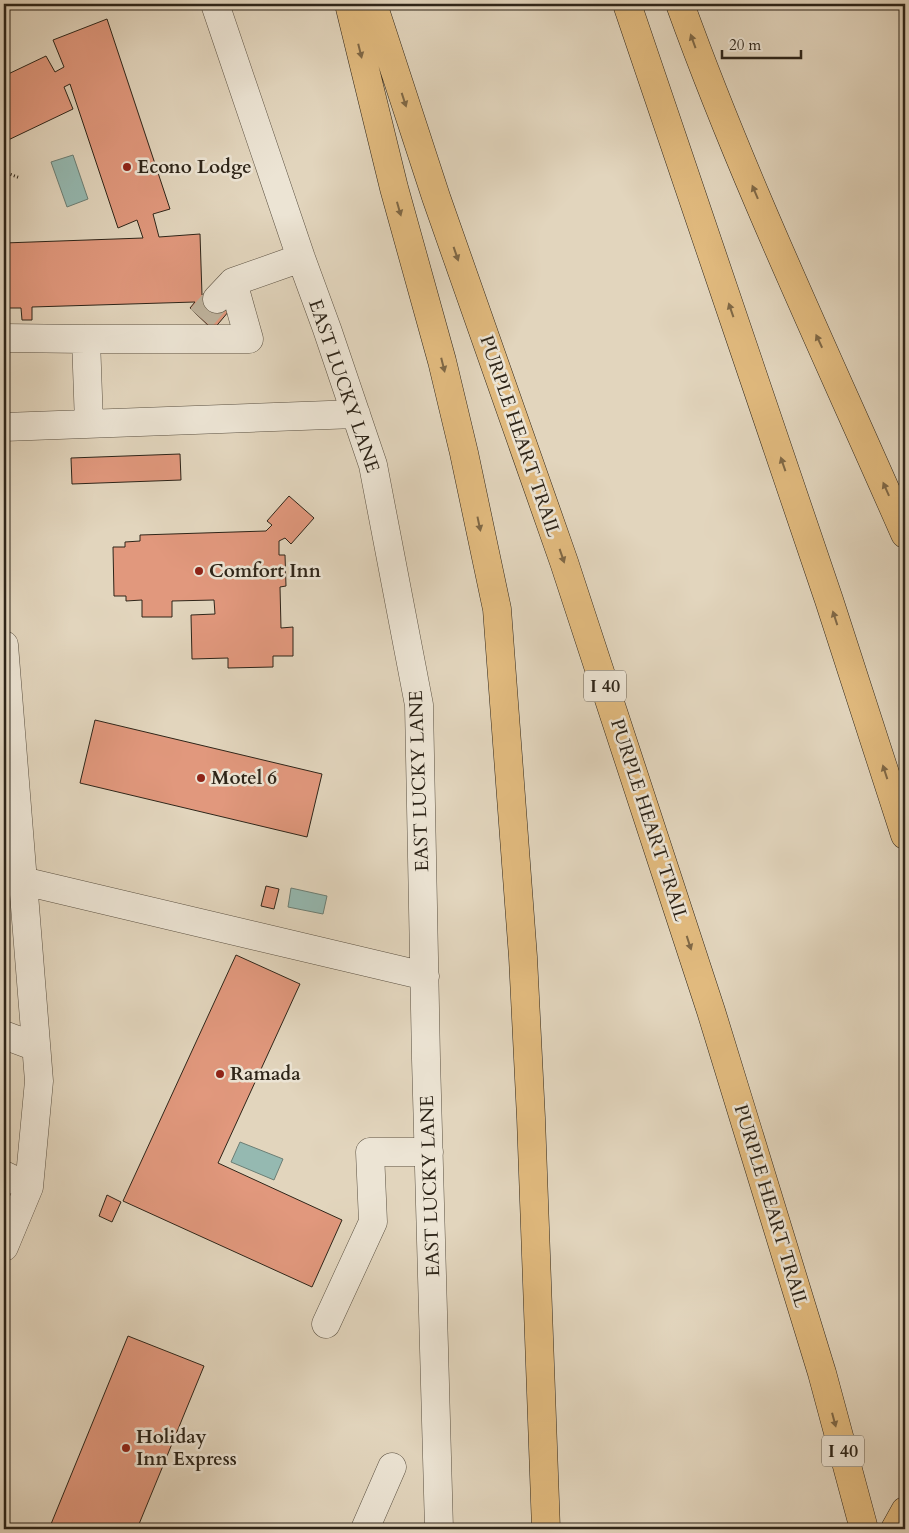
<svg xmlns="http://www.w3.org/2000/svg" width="909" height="1533" font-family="Cardo,serif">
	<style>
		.water { fill: #95b9b1; stroke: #6c7e74 }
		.building { fill: #e1987d; stroke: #2e2519 }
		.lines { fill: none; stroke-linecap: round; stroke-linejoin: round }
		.minor-tunnel { stroke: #beb29c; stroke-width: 28; stroke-dasharray: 28 14; stroke-linecap: butt }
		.minor-casing { stroke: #5b5142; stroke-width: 29 }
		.major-casing { stroke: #2e2519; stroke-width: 29 }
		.highway-casing { stroke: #2e2519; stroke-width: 29 }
		.path { stroke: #2e2519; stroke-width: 3; stroke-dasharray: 1 2.5; stroke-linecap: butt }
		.minor { stroke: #ece4d4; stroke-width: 28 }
		.major { stroke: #e1ba7e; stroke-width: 28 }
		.highway { stroke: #e1ba7e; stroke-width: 28 }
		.oneway { fill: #7f6846 }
		.poi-dot { fill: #8f2418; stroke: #ece4d4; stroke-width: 2 }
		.labels { text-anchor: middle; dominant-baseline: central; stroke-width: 5; stroke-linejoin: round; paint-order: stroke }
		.shield { fill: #ece4d4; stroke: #675e51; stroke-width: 1 }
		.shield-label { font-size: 18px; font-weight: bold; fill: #2e2519 }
		.poi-label { font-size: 19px; font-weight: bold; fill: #2e2519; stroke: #ece4d4; text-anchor: start }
		.street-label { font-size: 19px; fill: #2e2519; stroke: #ece4d4 }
	</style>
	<rect width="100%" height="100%" fill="#e2d5bd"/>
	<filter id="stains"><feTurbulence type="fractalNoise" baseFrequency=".004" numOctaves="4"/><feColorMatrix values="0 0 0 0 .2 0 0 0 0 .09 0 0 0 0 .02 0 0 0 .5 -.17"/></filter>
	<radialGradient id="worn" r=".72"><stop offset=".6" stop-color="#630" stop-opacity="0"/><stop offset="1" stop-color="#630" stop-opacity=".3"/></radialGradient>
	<path class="water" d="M73 155 88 199 67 207 51 162Z
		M291 888 327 896 323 914 288 907Z
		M240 1142 283 1159 274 1180 231 1162Z"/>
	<path class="building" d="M107 19 170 209 153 214 159 237 200 234 202 295 208 290 229 311 213 330 190 308 195 302 32 307V320H22L21 308H4V243L143 238 137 220 118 228 70 84 64 87 73 109 4 142V76L46 56 55 72 64 67 53 40Z
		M180 454 181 480 72 484 71 458Z
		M289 496 314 518 291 544 285 538 279 541V555H285L286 586 280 587 281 628 293 627V656H273V667L228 668V658L192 659 191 615 215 614 214 600 172 601V617H142V600L126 601V596H114L113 547H125V542L140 541V535L266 531 272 525 267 521Z
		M95 720 322 774 307 837 80 783Z
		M266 886 279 889 274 909 261 906Z
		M236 955 300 984 218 1163 342 1220 312 1287 123 1201Z
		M107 1195 121 1202 112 1222 99 1216Z
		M128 1336 204 1366 137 1529H49Z"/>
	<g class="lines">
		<path class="minor-tunnel" d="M201 318 217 299"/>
		<g class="minor-casing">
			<path id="minor" d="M215 4 301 258 327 329 373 465 419 705 426 1059 439 1529
				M217 299 233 282 301 258
				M4 338 86 339 89 424
				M86 339H249L233 282
				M4 427 356 414
				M4 645 39 1081 29 1187 4 1247
				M23 881 425 976
				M4 1035 36 1047
				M4 1175 29 1187
				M326 1324 373 1222 370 1152H429
				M365 1529 392 1467"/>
		</g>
		<g class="major-casing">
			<path id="major" d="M895 1529 905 1511"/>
		</g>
		<g class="highway-casing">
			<path id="highway" d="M349 4 394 188 442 361 464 453 497 609 523 957 531 1118 546 1529
				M373 4 436 197 564 562 711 1011 822 1373 864 1529
				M627 4 829 600 905 835
				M680 4C745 184 828 358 905 534"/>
		</g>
		<path class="path" d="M4 172 20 178"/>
		<use href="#minor" class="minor"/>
		<use href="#major" class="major"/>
		<use href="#highway" class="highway"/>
	</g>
	<defs><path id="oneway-solid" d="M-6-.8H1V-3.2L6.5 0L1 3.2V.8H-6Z" transform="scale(1.25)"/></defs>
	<g class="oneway">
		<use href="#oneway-solid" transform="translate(693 41) rotate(-110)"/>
		<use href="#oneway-solid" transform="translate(360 51) rotate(76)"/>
		<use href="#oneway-solid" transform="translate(404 100) rotate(72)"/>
		<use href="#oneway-solid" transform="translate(755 192) rotate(-113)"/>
		<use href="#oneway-solid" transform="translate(399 209) rotate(74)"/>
		<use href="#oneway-solid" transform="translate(456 254) rotate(71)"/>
		<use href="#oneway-solid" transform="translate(731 310) rotate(-109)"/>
		<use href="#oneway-solid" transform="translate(819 341) rotate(-115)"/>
		<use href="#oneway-solid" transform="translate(443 365) rotate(76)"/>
		<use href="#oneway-solid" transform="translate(783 464) rotate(-109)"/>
		<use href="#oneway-solid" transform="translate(886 489) rotate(-114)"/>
		<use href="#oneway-solid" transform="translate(479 524) rotate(78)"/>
		<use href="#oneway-solid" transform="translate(562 556) rotate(71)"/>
		<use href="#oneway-solid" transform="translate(835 618) rotate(-108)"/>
		<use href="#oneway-solid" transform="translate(885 772) rotate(-108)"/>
		<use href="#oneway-solid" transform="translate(689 943) rotate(72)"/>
		<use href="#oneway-solid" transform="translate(834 1420) rotate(75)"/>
	</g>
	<g class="poi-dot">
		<circle cx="127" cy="167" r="5"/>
		<circle cx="199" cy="571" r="5"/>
		<circle cx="201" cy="778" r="5"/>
		<circle cx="220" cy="1074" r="5"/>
		<circle cx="126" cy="1448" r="5"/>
	</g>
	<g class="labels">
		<g class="shield">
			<rect x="584" y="670.5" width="42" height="31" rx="4"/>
			<rect x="822" y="1435.5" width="42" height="31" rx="4"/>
		</g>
		<g class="shield-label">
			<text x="605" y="686">I 40</text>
			<text x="843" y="1451">I 40</text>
		</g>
		<g class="poi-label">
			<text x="137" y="167">Econo Lodge</text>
			<text x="209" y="571">Comfort Inn</text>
			<text x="211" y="778">Motel 6</text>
			<text x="230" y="1074">Ramada</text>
			<text x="136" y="1437">Holiday<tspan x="136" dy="22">Inn Express</tspan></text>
		</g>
		<g class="street-label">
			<text transform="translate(344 386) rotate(71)">EAST LUCKY LANE</text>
			<text transform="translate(520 436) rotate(71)">PURPLE HEART TRAIL</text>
			<text transform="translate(419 781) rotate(-92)">EAST LUCKY LANE</text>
			<text transform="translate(649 820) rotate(72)">PURPLE HEART TRAIL</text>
			<text transform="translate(430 1186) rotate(-92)">EAST LUCKY LANE</text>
			<text transform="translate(771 1206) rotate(73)">PURPLE HEART TRAIL</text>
		</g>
	</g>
	<rect width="909" height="1533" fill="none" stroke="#e2d5bd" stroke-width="20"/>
	<rect x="5" y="5" width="899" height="1523" fill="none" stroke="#2e2519" stroke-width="2.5"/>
	<rect x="10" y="10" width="889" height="1513" fill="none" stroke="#2e2519"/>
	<path d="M722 50v8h79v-8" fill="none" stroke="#2e2519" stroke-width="2.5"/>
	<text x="729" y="50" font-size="15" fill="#2e2519" stroke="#ece4d4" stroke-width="4" paint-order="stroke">20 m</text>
	<rect width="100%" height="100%" filter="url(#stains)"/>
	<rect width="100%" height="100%" fill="url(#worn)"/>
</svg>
